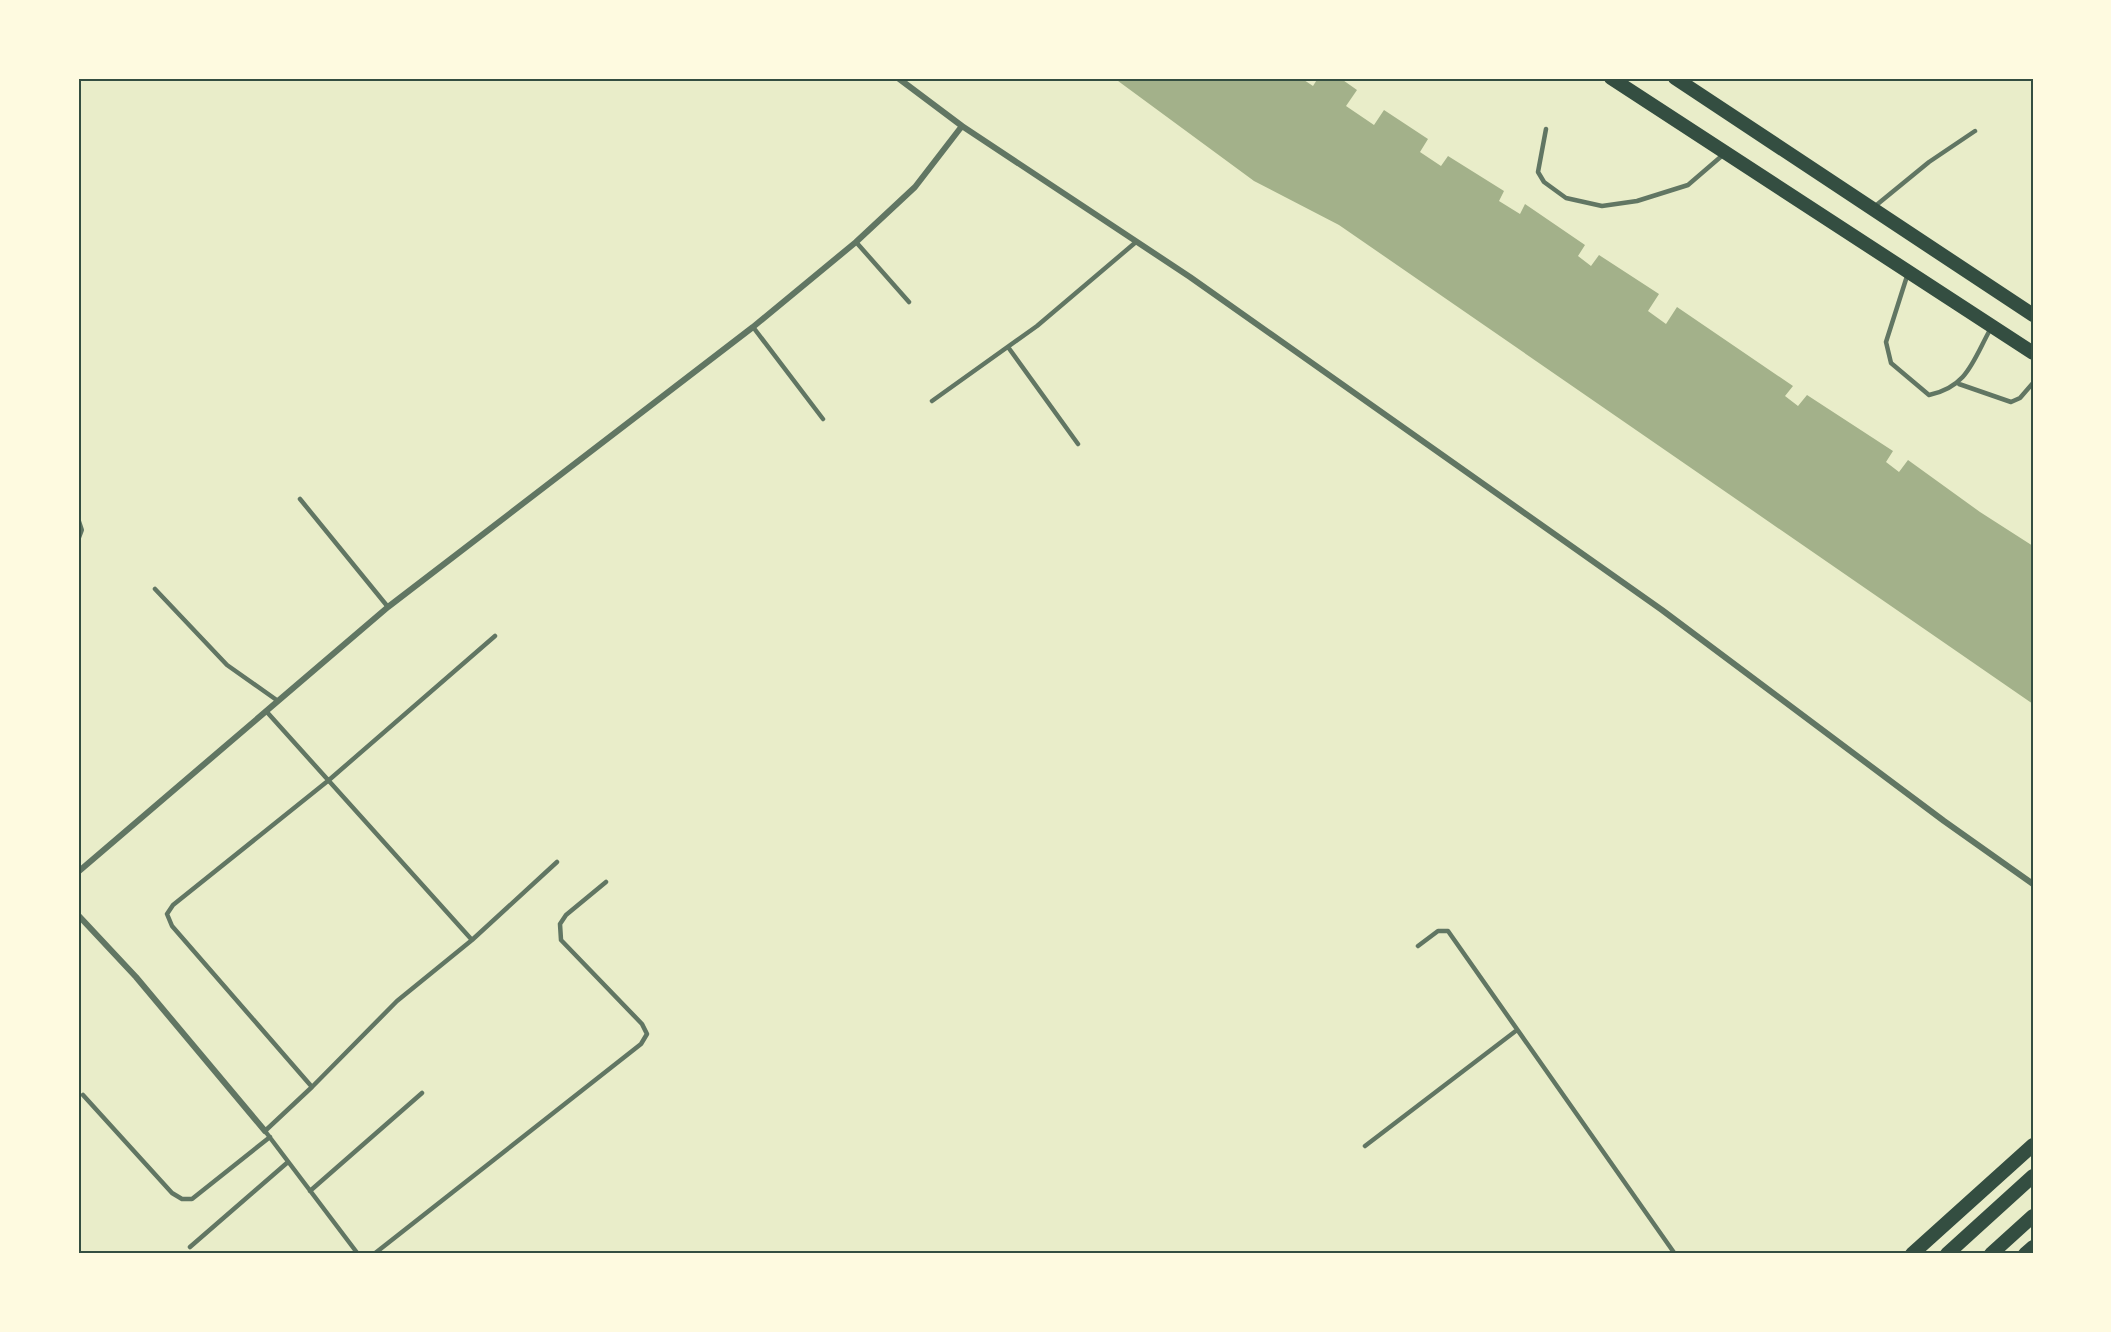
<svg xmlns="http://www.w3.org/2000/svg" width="2111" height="1332" font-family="Commissioner,sans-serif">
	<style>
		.water { fill: #a3b18a }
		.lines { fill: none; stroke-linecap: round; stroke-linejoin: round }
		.service { stroke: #617663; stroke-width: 4.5 }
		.minor { stroke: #617663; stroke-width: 6 }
		.primary { stroke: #344e41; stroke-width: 14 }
		.neatline { fill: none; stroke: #344e41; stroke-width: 2 }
	</style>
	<rect width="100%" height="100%" fill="#e9edc9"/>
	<path class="water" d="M1114 78H1301L1313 86 1318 78H1340L1357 90 1346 106 1374 125 1384 110 1428 139 1420 152 1441 166 1448 156 1504 191 1499 201 1520 214 1525 204 1585 245 1578 256 1591 266 1599 255 1659 294 1648 311 1666 324 1677 307 1793 386 1785 396 1798 406 1807 395 1893 451 1886 462 1899 472 1908 460 1980 512 2033 546V704L1339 225 1254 181Z"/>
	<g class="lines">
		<path class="service" d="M1546 129 1538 172 1544 182 1566 198 1602 206 1637 201 1688 185 1724 154
			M1874 207 1929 162 1975 131
			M856 242 909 302
			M1908 273 1886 342 1891 363 1929 395C1968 387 1973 360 1991 328
			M753 327 823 419
			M1008 347 1078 444
			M1959 384 2011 402 2020 398 2033 383
			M932 401 1037 326 1136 242
			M300 499 388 607
			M155 589 227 665 278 701
			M266 711 472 940
			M1418 946 1438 931H1448L1675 1254
			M312 1087 397 1001 472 940 557 862
			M83 1095 172 1193 182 1199H192L270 1137
			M1365 1146 1517 1030
			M310 1191 422 1093
			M190 1247 288 1162
			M358 1254 265 1131 312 1087 172 926 167 914 173 905 329 780 495 636
			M374 1254 641 1044 647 1034 642 1024 561 940 560 924 566 915 606 882"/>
		<path class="minor" d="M898 78 962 126 1190 277 1662 610 1944 821 2033 884
			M78 521 81 530 78 538
			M78 872 388 607 753 327 856 242 915 187 962 126
			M78 915 136 977 265 1131"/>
		<path class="primary" d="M1611 78 2033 353
			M1675 78 2033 315
			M1912 1254 2033 1145
			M1947 1254 2033 1176
			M1991 1254 2033 1216
			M2025 1254 2033 1247"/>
	</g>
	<rect width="2111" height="1332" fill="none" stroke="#fefae0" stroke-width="159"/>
	<rect x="80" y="80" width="1952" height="1172" class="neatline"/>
</svg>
